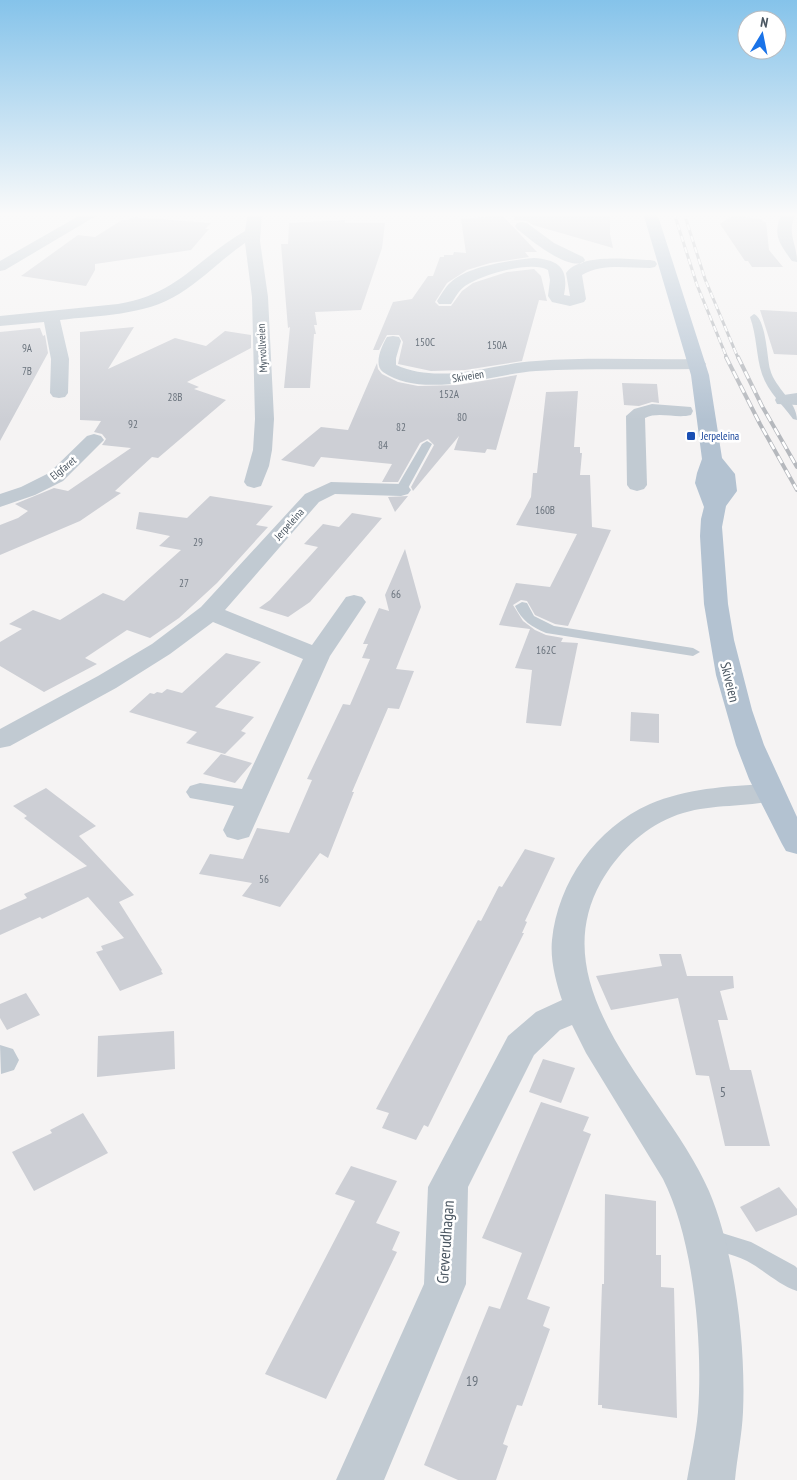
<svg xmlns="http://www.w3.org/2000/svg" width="797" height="1480" font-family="'PT Sans Narrow',sans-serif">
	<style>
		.building { fill: #cdcfd5 }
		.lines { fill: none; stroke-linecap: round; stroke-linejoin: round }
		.lane { fill: #c1cad2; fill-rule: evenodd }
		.street { fill: #c1cad2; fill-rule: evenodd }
		.primary { fill: #b3c2d1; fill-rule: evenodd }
		.rail-far1-casing { stroke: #b5b8bd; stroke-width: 3 }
		.rail-casing { stroke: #b5b8bd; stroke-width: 4 }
		.rail-far1 { stroke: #fff; stroke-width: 2; stroke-dasharray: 6; stroke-linecap: butt }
		.rail { stroke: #fff; stroke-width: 2.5; stroke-dasharray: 8; stroke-linecap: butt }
		.transit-dot { fill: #1a4fb4; stroke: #fff; stroke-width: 2 }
		.labels { text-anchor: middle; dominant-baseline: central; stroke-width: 5; stroke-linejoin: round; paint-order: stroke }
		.number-label { font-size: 11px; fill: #6b747e }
		.far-street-label { font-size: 11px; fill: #4a5661; stroke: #fff }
		.far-transit-label { font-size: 11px; fill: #164399; stroke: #fff; text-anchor: start }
		.street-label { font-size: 14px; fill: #4a5661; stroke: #fff }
		.near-number-label { font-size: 14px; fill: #6b747e }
		.near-street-label { font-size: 16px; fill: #4a5661; stroke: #fff }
	</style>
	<rect width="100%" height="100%" fill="#f5f3f3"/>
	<path class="building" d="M514 213H610V234L613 248 533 225 527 221 514 220Z
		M502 215 537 252H525L529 257 490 263 467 270 447 283 435 302 439 306H451L462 291 473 283 507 272 534 269 541 276 547 301 539 300 522 361 465 370 431 371 398 364 403 342 399 335H387L379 350H373L393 302 412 299 428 276H433L440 257H444V255H453L454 252 466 253 461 219Z
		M733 215 764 220 762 221 766 222 769 250 783 267H752L748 261H745L720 224Z
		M133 217 211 223 205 229H209L191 250 95 264V270L86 286 21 276 78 235 95 237 122 220H128Z
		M345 220V223H385L382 248 361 310 315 312 317 325H314L316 334H314L310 388H284L290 327 288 328 281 244H288L289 223Z
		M760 310 797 312V355L774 354Z
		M134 327 108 369 175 338 206 346 225 331 251 335V348L187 382 199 387 194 389 226 400 158 458 152 457 115 491 121 493 80 521 0 555V525L18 518 28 511 15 504 54 488 68 491 131 448 102 445 106 439 102 434 94 432 101 421 80 420V332Z
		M40 328 43 336 45 335 48 353 0 441V332Z
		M377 363 378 369 382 374 398 382 418 386 458 385 517 375 496 450 487 449 485 453 454 450 459 436 413 491 411 487 434 445 428 439 420 443 398 482H382L392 464 321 457 314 467 281 460 321 427 348 430Z
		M622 383 657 384 659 403 652 402 639 406 624 405Z
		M578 391 574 447H580V453H582L580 475H590L592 527 611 530 568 626 555 624 535 615 527 601 521 600 513 605 523 621 535 630 546 635 563 638 561 642 578 643 561 726 526 723 532 670 515 668 530 629 499 625 516 583 550 587 577 534 516 525 531 497 533 473H537L546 392Z
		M210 496 273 506 256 525 268 527 217 583 179 618 150 638 127 630 85 658 97 664 44 692 0 666V642L22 629 9 624 33 610 60 620 103 593 124 601 181 550 159 546 170 536 136 529 139 512 187 518Z
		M408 496 395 512 388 497Z
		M352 513 382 518 310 602 288 617 259 608 270 600 318 547 304 544 323 524 339 527Z
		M405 549 421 607 396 669 414 671 399 709 388 708 352 792H354L328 858 320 853 280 907 242 896 252 883 199 874 210 854 243 859 257 828 289 833 312 780 307 779 343 704 350 705 370 659 362 658 368 644H363L379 608 389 611 385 595Z
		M226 653 261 662 215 707 254 717 241 731 246 733 225 754 186 743 197 732 129 712 150 693 154 694 157 692 162 693 167 689 182 693Z
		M631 712 659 714V743L630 741Z
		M221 754 252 763 235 783 203 774Z
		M46 788 96 826 79 836 134 895 119 902 162 970 161 971 163 974 120 991 96 952 103 950 101 946 124 938 88 897 42 919 40 917 0 935V910L27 898 24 894 87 866 24 818 27 816 13 806Z
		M525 849 555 858 525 921 527 922 522 933H524L428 1127 424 1125 416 1140 382 1128 389 1113 376 1109 478 920 481 921 499 886 502 887Z
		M659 954H681L687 976H733L734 988 720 991 728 1020H718L730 1070H751L770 1146H725L709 1076 696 1075 678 998 611 1010 596 976 662 966Z
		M26 993 40 1015 7 1030 0 1018V1004Z
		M174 1031 175 1069 97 1077 98 1036Z
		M543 1059 575 1068 561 1103 529 1092Z
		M541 1102 589 1117 583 1131 591 1134 527 1299 550 1307 543 1326 550 1329 522 1406 517 1405 510 1424 503 1444 508 1446 496 1480H458L424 1465 489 1306 500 1309 522 1253 482 1238Z
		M83 1113 108 1153 34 1191 12 1152 52 1133 50 1130Z
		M351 1166 397 1181 376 1223 400 1232 392 1250 397 1252 326 1399 265 1374 355 1201 335 1194Z
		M779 1187 797 1209V1215L756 1232 740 1207Z
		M605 1194 656 1201V1255H661V1287L674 1288 677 1418 602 1408V1405H598L602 1284H604Z"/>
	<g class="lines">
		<path class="lane" d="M754 314C766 319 767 357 770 369 775 389 797 401 797 420L793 419C783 405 768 392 762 374 756 356 757 336 750 317Z
			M427 441 432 444 407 490 405 492H397L395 490 422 444Z
			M522 602 527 603 534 616 554 626 693 648 700 652 693 656 546 633C532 627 522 621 515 606Z
			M706 1228 751 1242 795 1266 797 1268V1291C779 1285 764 1270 747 1261 731 1253 714 1251 698 1245L695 1238 698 1231Z"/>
		<path class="street" d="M84 213H101L5 270 0 271V261Z
			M248 213H262L260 241 268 297 274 419 272 450 269 466 261 486 254 488 247 486 244 482 253 450 255 419 252 297 245 243C222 259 203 279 179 294 144 316 99 315 60 320L69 359 68 393 65 397 59 398 53 397 50 393 51 359 44 322 0 326V316L118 304C177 295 198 258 245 231Z
			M782 213H796C786 234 797 242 797 262L792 261C779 243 772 235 782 213Z
			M522 222 527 223 554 243 583 257 585 260 583 263C564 268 532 241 517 229L515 226 517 223Z
			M534 258C560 260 569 269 564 295L570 296 566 273C580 253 629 259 650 260L655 261 657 264 655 267 650 268C627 268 602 263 582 275L586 299 584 302 570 306 552 302 548 296 550 280 548 270C531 260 481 275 465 286 459 290 455 298 451 304H439L437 301C441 295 445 287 451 282 468 266 511 260 534 258Z
			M393 336 399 337 401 341 396 358V365C442 385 489 364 536 361 589 357 643 360 697 359L703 360 706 364 703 368 697 369C644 370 590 368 536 371 492 374 423 400 383 372 373 365 382 345 387 337Z
			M797 393V405L777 404 775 400 777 396Z
			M652 404 691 407 693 411 691 415C676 419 659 411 645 418L647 485 644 489 637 491 630 489 627 485 626 416 634 409Z
			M94 434 101 436 104 440 63 481 35 495 0 507V494L21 487 49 473 87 436Z
			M331 482 401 484 408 486 411 490 408 494 401 496 335 494 319 502 225 610 312 645 346 597 354 595 362 597 366 602 330 656 249 837 238 840 227 837 223 830 234 806 190 798 186 792 190 786 200 783 242 789 303 659 213 622 170 654 116 688 10 746 0 748V729L98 676 152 644 201 607 305 494Z
			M770 784 780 787 784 793 780 799C744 809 707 802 672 817 641 830 618 853 601 882 539 993 669 1097 709 1191 735 1252 746 1346 743 1412 742 1435 737 1458 735 1480H687C691 1457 696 1435 698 1412 703 1344 694 1240 663 1179L586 1053 572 1025 560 1030 534 1055 468 1187 466 1284 384 1480H336L424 1284 428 1187 508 1036 536 1012 562 1000C556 982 550 960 552 940 558 882 596 828 650 804 688 788 730 786 770 784Z
			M0 1045 13 1049 19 1060 14 1070 1 1074Z"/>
		<path class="primary" d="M643 213H657L709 375 722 458 735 474 737 491 726 506 722 527 728 604 734 640 752 710 764 745 797 817V854L786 851 782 844 749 779 736 745 716 675 704 604 700 536 701 519 704 507 695 483 697 473 702 459 691 375Z"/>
		<g class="rail-far1-casing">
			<path id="rail-far1" d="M674 213 697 285 727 358
				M684 213 705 279 738 358"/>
		</g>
		<g class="rail-casing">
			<path id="rail" d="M726 357 760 424 797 490
				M738 357 762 406 797 467"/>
		</g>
		<use href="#rail-far1" class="rail-far1"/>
		<use href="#rail" class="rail"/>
	</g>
	<linearGradient id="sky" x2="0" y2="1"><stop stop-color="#85c3ea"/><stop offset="0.51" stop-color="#fafafa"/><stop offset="1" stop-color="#fafafa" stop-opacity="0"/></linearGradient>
	<rect width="797" height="420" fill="url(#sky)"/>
	<rect class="transit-dot" x="686" y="431" width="10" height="10" rx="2.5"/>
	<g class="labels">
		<g class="number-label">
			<text x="425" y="342">150C</text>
			<text x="497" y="345">150A</text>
			<text x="27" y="348">9A</text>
			<text x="27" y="371">7B</text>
			<text x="449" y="394">152A</text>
			<text x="175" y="397">28B</text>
			<text x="462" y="417">80</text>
			<text x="133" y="424">92</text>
			<text x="401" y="427">82</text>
			<text x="383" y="445">84</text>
			<text x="545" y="510">160B</text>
			<text x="198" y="542">29</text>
			<text x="184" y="583">27</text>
			<text x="396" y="594">66</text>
			<text x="546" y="650">162C</text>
			<text x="264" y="879">56</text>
		</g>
		<g class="far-street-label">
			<text transform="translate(262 348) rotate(-93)">Myrvollveien</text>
			<text transform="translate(468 376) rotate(-9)">Skiveien</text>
			<text transform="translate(63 468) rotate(-39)">Elgfaret</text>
			<text transform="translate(289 524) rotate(-48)">Jerpeleina</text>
		</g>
		<g class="far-transit-label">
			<text x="701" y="436">Jerpeleina</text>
		</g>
		<g class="street-label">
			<text transform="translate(730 682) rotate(76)">Skiveien</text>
		</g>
		<g class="near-number-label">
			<text x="723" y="1092">5</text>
			<text x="472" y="1381">19</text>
		</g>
		<g class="near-street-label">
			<text transform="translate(445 1242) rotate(-86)">Greverudhagan</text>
		</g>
	</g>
	<g transform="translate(762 35) rotate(10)"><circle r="24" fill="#ffffff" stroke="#b7bbc0"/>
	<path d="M0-4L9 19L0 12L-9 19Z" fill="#1a73e8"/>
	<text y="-8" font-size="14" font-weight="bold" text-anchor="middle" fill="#4a5661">N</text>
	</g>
</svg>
